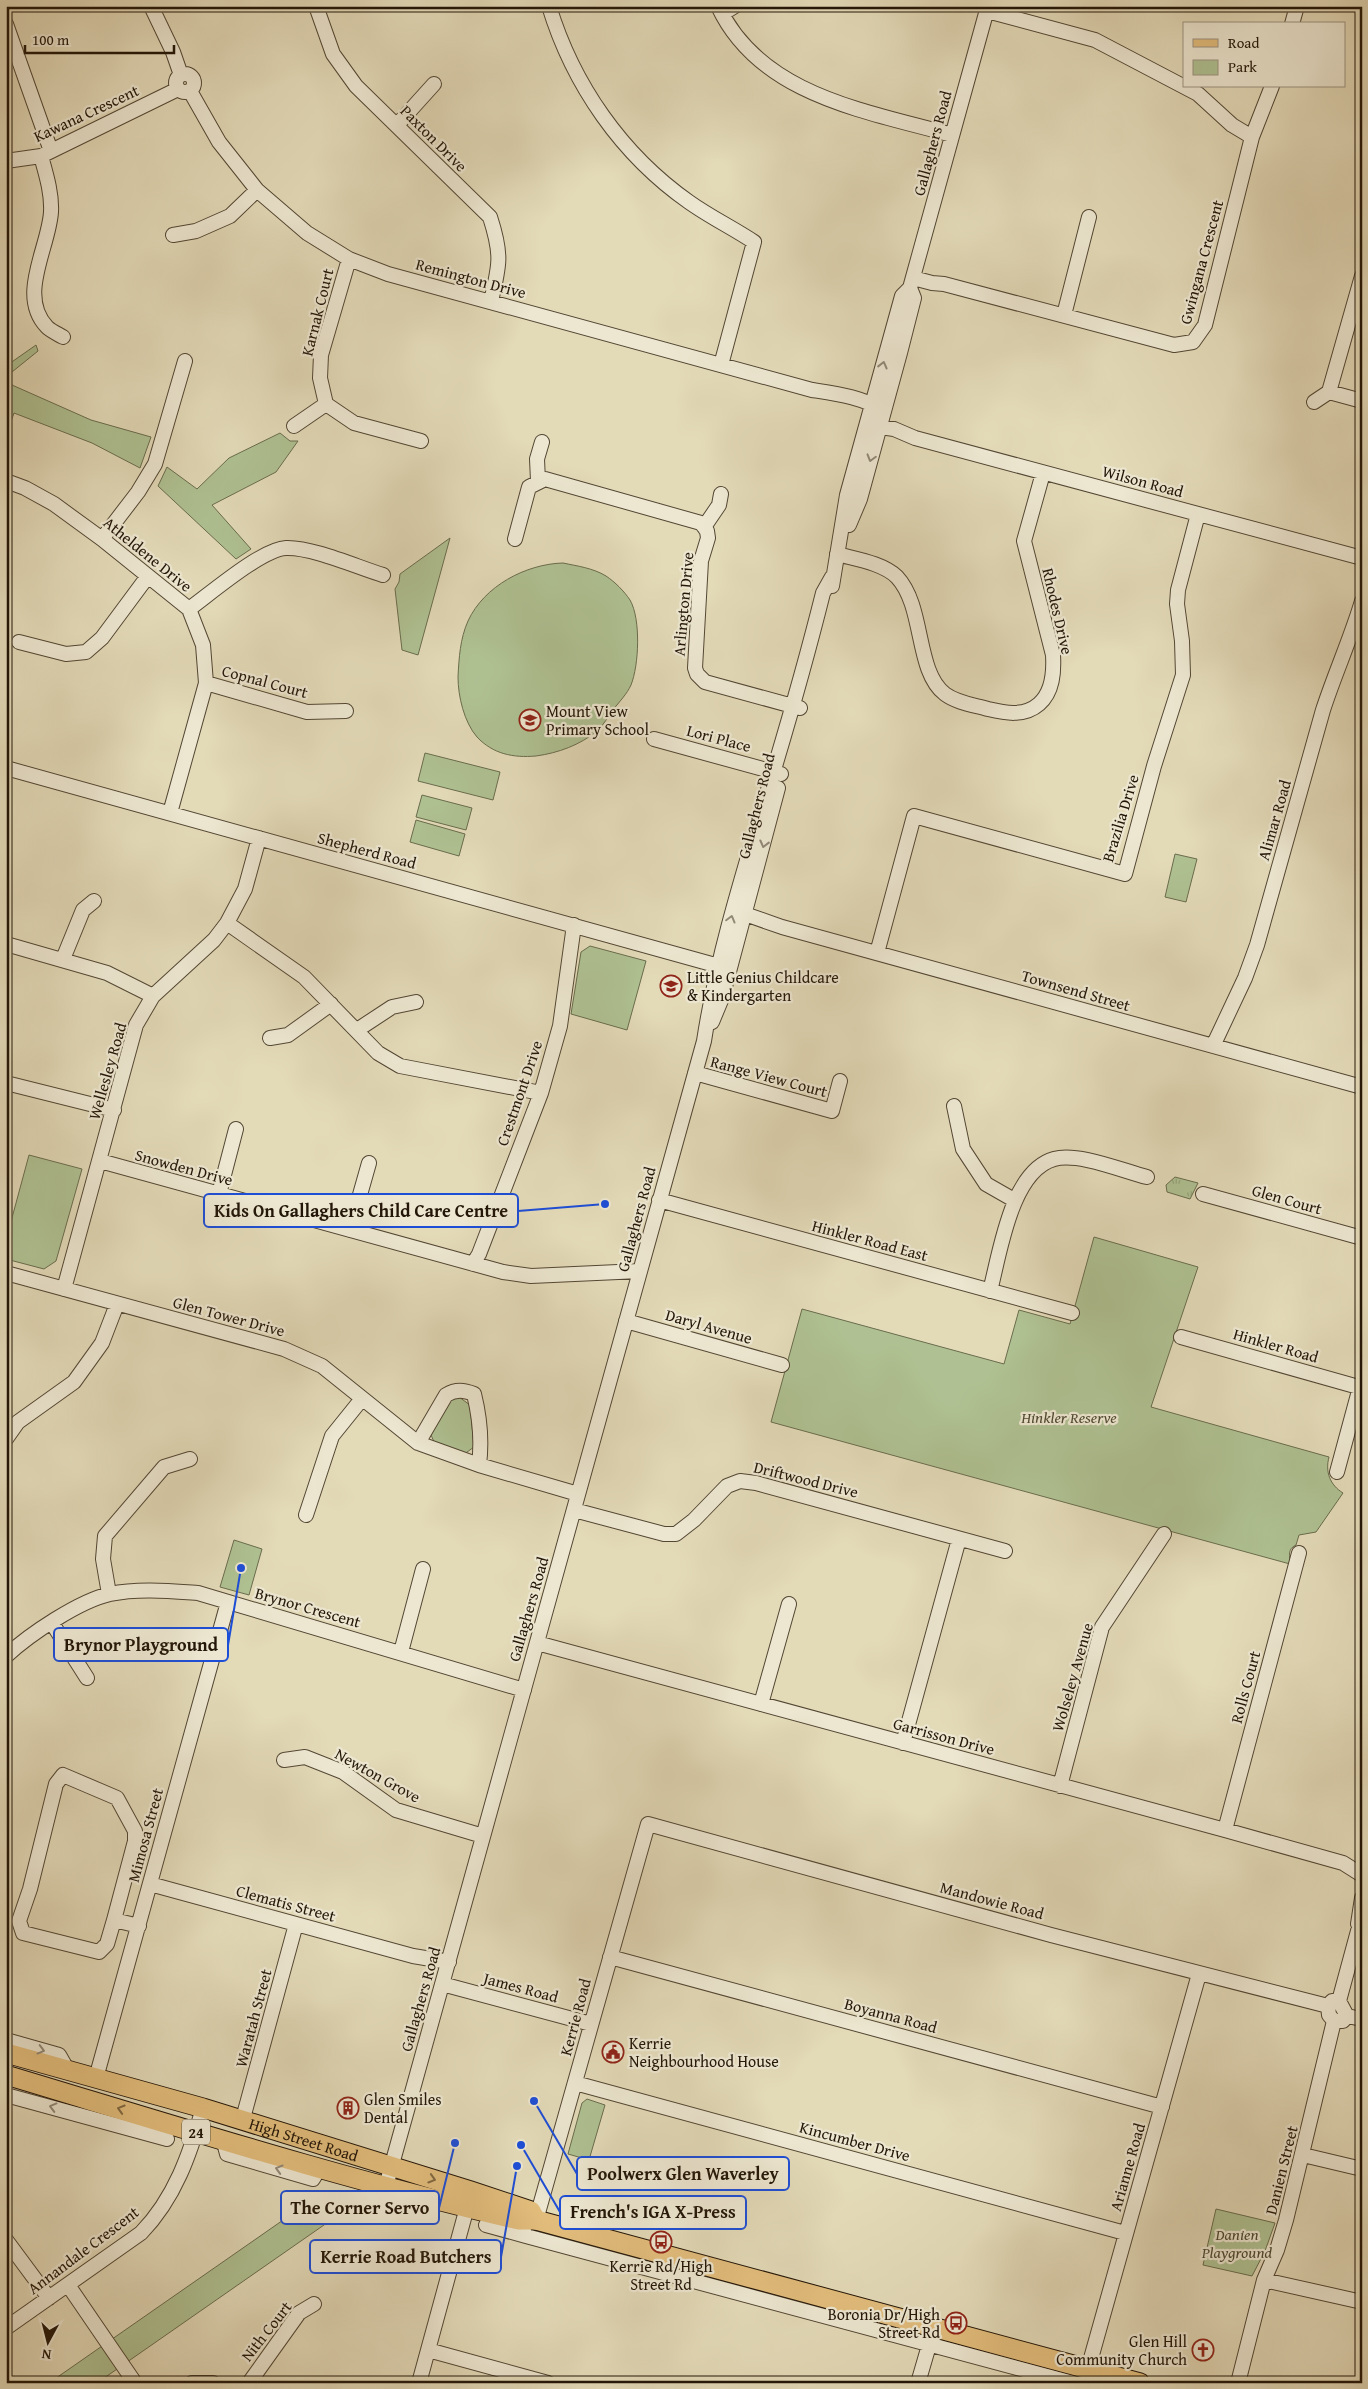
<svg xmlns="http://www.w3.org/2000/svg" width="1368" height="2389" font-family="'Gentium Book Plus',serif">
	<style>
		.grass { fill: url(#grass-tufts); stroke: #696c4d }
		.green { fill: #afc192; stroke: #696c4d }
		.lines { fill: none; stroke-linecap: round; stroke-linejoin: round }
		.minor-casing { stroke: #534734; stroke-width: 16 }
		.major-casing { stroke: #231608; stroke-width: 21 }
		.minor { stroke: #ede7d1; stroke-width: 14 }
		.major { stroke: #e2bd7c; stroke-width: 19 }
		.oneway { stroke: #928977 }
		.oneway2 { stroke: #826a42 }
		.labels { text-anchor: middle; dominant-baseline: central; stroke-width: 4.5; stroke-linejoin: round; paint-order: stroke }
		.shield { fill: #ede7d1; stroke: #605544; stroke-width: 1 }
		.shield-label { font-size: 15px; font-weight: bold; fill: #231608 }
		.street-label { font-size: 16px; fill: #231608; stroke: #ede7d1 }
		.poi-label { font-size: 16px; fill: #231608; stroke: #ede7d1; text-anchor: start }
		.park-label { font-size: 16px; font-style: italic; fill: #4d4931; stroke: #ede7d1 }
		.leader { fill: none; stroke: #1d4ed8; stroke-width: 2 }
		.callout-dot { fill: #1d4ed8; stroke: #ede7d1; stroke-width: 2 }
		.callout { fill: #ede7d1; stroke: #1d4ed8; stroke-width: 2 }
		.callout-label { font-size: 18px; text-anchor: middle; font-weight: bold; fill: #231608 }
	</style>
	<defs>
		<pattern id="grass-tufts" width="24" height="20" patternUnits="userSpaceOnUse" patternTransform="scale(1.25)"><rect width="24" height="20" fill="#afc192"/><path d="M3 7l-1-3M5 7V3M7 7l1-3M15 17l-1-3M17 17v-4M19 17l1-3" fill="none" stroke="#96a57c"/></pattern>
	</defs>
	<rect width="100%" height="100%" fill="#e3dab8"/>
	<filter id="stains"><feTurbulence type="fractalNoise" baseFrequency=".004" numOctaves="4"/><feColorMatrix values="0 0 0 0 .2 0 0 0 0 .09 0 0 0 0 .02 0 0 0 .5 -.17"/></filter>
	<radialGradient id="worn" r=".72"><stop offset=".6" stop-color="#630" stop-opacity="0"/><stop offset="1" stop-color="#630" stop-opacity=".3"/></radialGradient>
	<path class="grass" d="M1175 1177 1198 1183 1190 1199 1167 1192 1166 1185Z"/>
	<path class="green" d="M36 345 38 351 7 376 12 385 91 420 151 437 140 468 92 443 14 413 6 436V366Z
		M280 433 290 441H298L276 472 212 505 251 549 236 559 158 486 167 467 197 489 229 458Z
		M450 538 418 655 402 650 395 589 399 582 400 574Z
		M563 563C577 566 593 568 606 576 615 582 624 591 630 600 641 619 639 665 631 685 627 694 619 702 613 710 608 716 604 725 597 731 580 745 558 753 536 756 513 758 493 754 477 737 464 722 458 696 458 677 459 658 460 639 468 621 484 586 526 564 563 563Z
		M425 753 500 772 493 800 418 781Z
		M422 795 472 808 466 830 416 817Z
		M416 820 465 834 459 856 410 842Z
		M1175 854 1197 859 1186 902 1165 897Z
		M590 946 646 961 627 1030 571 1014 581 952Z
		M29 1155 82 1169 56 1261 44 1269 6 1259V1240Z
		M1094 1237 1198 1267 1151 1407 1329 1457C1325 1472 1330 1485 1343 1493L1316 1532 1299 1535 1296 1545C1287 1549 1290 1556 1290 1564L771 1422 802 1309 1004 1364 1019 1310 1070 1324Z
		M459 1397 470 1405 474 1447 463 1455 435 1444 431 1435 432 1429 451 1400Z
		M234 1540 262 1549 249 1595 220 1587Z
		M587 2099 605 2105 589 2160 568 2154 582 2103Z
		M322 2193 357 2202 97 2383H49Z
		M1216 2209 1275 2223 1265 2251 1252 2276 1203 2265Z"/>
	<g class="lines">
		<g class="minor-casing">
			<path id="minor" d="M151 6 173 52 181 75
				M316 6 333 54 356 86 490 217C502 254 500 264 491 301
				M549 6C573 85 622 155 689 202 710 217 733 228 754 242L721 365
				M718 6C760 96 867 111 952 135
				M987 11 1095 40 1198 94 1232 125 1252 137
				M722 14 735 6
				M6 24 51 151
				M1292 24 1297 6
				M176 83a9 9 0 1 1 18 0a9 9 0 1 1-18 0Z
				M190 91 219 142 257 190 307 233 349 259 388 274 812 390C838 394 862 397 884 411
				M397 125 434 84
				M41 156C46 174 52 193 51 212 49 247 17 296 47 327 51 331 58 334 63 337
				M6 161 41 156 178 89
				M173 235 196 231 230 216 257 190
				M349 259 321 355 320 378 326 404 354 423 421 441
				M1362 276 1329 392 1362 401
				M913 278 932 283 944 284 1174 345 1193 342 1205 325 1252 137 1272 86
				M1064 315 1089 217
				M1314 402 1329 392
				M867 425 894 429 915 438 1362 558
				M294 426 326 404
				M6 481 25 488 54 504 102 539 189 609 203 645 206 683 170 813
				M538 481 537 459 542 442
				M849 525 860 499 900 353 914 298 910 288
				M704 527 719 505 721 494
				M102 539 138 492 155 464 185 361
				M515 539 529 487 545 479 701 523 707 531 708 538 701 561 695 668 697 674 705 682 800 708
				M837 554C855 559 883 563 897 577 925 607 915 671 945 694 957 703 974 705 988 709 1005 713 1024 717 1039 704 1053 692 1054 672 1053 655L1024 541 1043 473
				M832 586 847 495 902 296 910 288 988 6
				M189 609C210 594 262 549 286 548 312 547 357 567 383 575
				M19 642 66 654 86 652 102 638 148 576
				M206 683 307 712 346 711
				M654 739 781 774
				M6 768 726 968
				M745 914 782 927 1362 1087
				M227 923 304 977 378 1053 400 1066 541 1093
				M6 944 107 973 153 996
				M877 953 914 816 1125 874 1154 766 1183 675 1182 641 1177 604 1178 590 1198 514
				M63 959 83 910 94 901
				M712 1022 722 998 778 788
				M357 1030 392 1007 416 1002
				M270 1038 288 1035 331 1004
				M1213 1046 1245 978 1257 945 1323 710C1335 673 1351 638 1362 601
				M695 1073 832 1111 840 1081
				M6 1083 114 1110
				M954 1106 963 1149 986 1184 1014 1200
				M100 1161 503 1272 531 1276 640 1271
				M219 1194 236 1129
				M1203 1194 1362 1238
				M659 1200 1072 1313
				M350 1230 369 1163
				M473 1264 479 1254 541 1093 560 1026 574 925
				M6 1273 284 1349 322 1366 418 1443 479 1465 578 1494
				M64 1289 136 1025 153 996 214 940 227 923 245 889 259 838
				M990 1291C1000 1253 1011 1171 1054 1159 1078 1152 1123 1171 1147 1177
				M626 1321 782 1365
				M1181 1337 1362 1388
				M6 1439 18 1422 74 1382 102 1343 117 1304
				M418 1443 446 1395C456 1389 464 1390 474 1394 480 1418 482 1441 479 1465
				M1337 1472 1360 1387
				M574 1510 664 1534H676L694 1520 727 1486 740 1481 756 1483 1005 1551
				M306 1515 332 1436 361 1400
				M109 1594 103 1559 105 1536 164 1467 190 1459
				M52 1623 87 1678
				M537 1643 1225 1830 1343 1863 1362 1875
				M401 1652 423 1569
				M6 1656C30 1634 79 1601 110 1594 138 1588 170 1591 198 1593L524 1690
				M761 1704 789 1604
				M903 1743 959 1539
				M284 1760 305 1757 343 1772 396 1810 483 1836
				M1060 1786 1102 1627 1164 1534
				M1225 1830 1299 1553
				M150 1884 413 1956 449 1962
				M114 1920 135 1841V1831L117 1798 63 1775 56 1784 30 1889 19 1921 23 1933 99 1952 107 1944 114 1920 139 1926
				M1358 1924 1362 1898
				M610 1957 1162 2107
				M442 1984 591 2024
				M1332 2001H1339L1347 2016 1343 2021H1334L1329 2015 1328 2006Z
				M1339 2001 1362 1916
				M1347 2016 1362 2019
				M6 2040 59 2055 67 2069
				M96 2078 228 1602
				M575 2083 1125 2233
				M6 2095 167 2139
				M242 2122 296 1924
				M223 2139 227 2154 313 2179 320 2167
				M1303 2155 1362 2169
				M386 2186 704 1041C718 950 747 861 773 773 791 713 808 653 823 593L832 577
				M519 2220 526 2236 1073 2383
				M536 2220 648 1824 1051 1935 1328 2006
				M486 2225 526 2236
				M6 2240 49 2298
				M1264 2280 1362 2302
				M68 2285 135 2383
				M6 2328 141 2233C175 2198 190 2154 203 2108
				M428 2350 548 2383
				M1088 2369 1199 1974
				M192 2383H213
				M249 2383 299 2313 314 2304
				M419 2383 469 2200
				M918 2383 932 2335
				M1238 2383 1264 2280 1277 2250 1286 2220 1334 2021"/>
		</g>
		<g class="major-casing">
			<g id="major">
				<path id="s1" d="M6 2053 203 2108 471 2191 531 2211 536 2220"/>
				<path d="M6 2075C176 2126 346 2180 519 2220H536L1140 2383"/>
			</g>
		</g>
		<use href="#minor" class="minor"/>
		<use href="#major" class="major"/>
	</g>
	<defs><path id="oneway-chevron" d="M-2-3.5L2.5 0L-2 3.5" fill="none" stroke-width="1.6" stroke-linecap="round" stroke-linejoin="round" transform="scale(1.25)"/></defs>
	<g class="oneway">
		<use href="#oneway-chevron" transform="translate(883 365) rotate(-76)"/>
		<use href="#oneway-chevron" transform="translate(871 458) rotate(106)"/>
		<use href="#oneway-chevron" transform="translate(764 844) rotate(104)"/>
		<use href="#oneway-chevron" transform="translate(731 919) rotate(-75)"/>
		<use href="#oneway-chevron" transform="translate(41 2050) rotate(15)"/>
		<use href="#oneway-chevron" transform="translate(53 2107) rotate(-165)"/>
		<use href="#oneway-chevron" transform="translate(279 2169) rotate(-164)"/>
	</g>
	<g class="oneway2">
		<use href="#oneway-chevron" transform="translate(121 2109) rotate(-163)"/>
		<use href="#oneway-chevron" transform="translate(432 2179) rotate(17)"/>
	</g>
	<defs>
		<g id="school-ring" transform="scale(1.125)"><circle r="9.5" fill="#ede7d1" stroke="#8f2418" stroke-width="1.5"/><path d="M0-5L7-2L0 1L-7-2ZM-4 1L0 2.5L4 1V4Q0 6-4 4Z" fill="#8f2418"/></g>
		<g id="civic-ring" transform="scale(1.125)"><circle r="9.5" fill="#ede7d1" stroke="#8f2418" stroke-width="1.5"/><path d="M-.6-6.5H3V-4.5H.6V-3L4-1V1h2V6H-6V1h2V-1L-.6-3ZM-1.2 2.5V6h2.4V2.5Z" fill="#8f2418"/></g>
		<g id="building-ring" transform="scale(1.125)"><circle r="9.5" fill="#ede7d1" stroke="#8f2418" stroke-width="1.5"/><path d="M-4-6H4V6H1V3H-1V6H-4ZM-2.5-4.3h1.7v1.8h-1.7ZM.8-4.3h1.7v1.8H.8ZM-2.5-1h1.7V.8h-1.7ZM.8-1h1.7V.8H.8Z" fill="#8f2418"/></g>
		<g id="bus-ring" transform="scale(1.125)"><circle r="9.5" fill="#ede7d1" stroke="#8f2418" stroke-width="1.5"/><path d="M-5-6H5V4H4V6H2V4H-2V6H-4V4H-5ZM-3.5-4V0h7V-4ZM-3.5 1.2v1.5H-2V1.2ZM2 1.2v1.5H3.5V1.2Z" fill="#8f2418"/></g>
		<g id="church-ring" transform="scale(1.125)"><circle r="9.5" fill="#ede7d1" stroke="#8f2418" stroke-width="1.5"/><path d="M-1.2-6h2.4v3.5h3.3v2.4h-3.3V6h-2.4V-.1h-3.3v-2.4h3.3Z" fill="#8f2418"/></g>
	</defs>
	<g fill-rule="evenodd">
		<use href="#school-ring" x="530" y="720"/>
		<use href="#school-ring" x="671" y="986"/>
		<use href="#civic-ring" x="613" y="2052"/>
		<use href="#building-ring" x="348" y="2108"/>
		<use href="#bus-ring" x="661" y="2242"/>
		<use href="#bus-ring" x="956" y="2323"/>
		<use href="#church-ring" x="1203" y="2350"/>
	</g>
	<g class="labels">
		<rect class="shield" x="182" y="2119.5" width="28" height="25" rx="4"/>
		<g class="shield-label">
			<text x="196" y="2132">24</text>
		</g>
		<g class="street-label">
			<text transform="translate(86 113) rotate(-25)">Kawana Crescent</text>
			<text transform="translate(434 138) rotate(45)">Paxton Drive</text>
			<text transform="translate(932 143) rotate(-75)">Gallaghers Road</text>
			<text transform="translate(1201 262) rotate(-75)">Gwingana Crescent</text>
			<text transform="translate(471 278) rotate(15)">Remington Drive</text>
			<text transform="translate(317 312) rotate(-76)">Karnak Court</text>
			<text transform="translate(1143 481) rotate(15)">Wilson Road</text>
			<text transform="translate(148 554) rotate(39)">Atheldene Drive</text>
			<text transform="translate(683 604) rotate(-85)">Arlington Drive</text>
			<text transform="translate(1058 611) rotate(77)">Rhodes Drive</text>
			<text transform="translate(265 681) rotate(15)">Copnal Court</text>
			<text transform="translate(719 738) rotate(15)">Lori Place</text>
			<text transform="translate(756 806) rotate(-76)">Gallaghers Road</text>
			<text transform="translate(1120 818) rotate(-73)">Brazilia Drive</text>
			<text transform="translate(1274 820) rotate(-74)">Alimar Road</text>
			<text transform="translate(367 850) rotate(15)">Shepherd Road</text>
			<text transform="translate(1076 990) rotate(16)">Townsend Street</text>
			<text transform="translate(107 1071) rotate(-74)">Wellesley Road</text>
			<text transform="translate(769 1076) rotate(15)">Range View Court</text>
			<text transform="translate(519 1093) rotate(-71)">Crestmont Drive</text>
			<text transform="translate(184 1167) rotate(15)">Snowden Drive</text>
			<text transform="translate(1287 1199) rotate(16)">Glen Court</text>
			<text transform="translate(636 1219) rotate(-75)">Gallaghers Road</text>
			<text transform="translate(870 1240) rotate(15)">Hinkler Road East</text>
			<text transform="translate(229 1316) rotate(15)">Glen Tower Drive</text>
			<text transform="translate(709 1326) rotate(16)">Daryl Avenue</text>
			<text transform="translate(1276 1345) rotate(16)">Hinkler Road</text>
			<text transform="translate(806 1479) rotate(14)">Driftwood Drive</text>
			<text transform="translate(308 1607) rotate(16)">Brynor Crescent</text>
			<text transform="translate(528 1609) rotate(-74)">Gallaghers Road</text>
			<text transform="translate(1072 1677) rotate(-74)">Wolseley Avenue</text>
			<text transform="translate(1245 1687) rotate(-75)">Rolls Court</text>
			<text transform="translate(944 1736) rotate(15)">Garrisson Drive</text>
			<text transform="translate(378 1775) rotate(29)">Newton Grove</text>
			<text transform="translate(145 1835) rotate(-75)">Mimosa Street</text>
			<text transform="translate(992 1900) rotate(15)">Mandowie Road</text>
			<text transform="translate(286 1903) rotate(15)">Clematis Street</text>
			<text transform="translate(521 1987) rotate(15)">James Road</text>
			<text transform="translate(420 1999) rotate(-74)">Gallaghers Road</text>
			<text transform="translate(891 2015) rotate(15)">Boyanna Road</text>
			<text transform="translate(575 2017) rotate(-75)">Kerrie Road</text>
			<text transform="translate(253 2018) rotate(-75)">Waratah Street</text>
			<text stroke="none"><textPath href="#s1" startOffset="310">High Street Road</textPath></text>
			<text transform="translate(855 2141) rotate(15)">Kincumber Drive</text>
			<text transform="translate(1127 2167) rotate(-74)">Arianne Road</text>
			<text transform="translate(1281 2170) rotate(-76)">Danien Street</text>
			<text transform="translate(83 2250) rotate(-37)">Annandale Crescent</text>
			<text transform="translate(266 2331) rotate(-52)">Nith Court</text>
		</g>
		<g class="poi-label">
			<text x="546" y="711">Mount View<tspan x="546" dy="18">Primary School</tspan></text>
			<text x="687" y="977">Little Genius Childcare<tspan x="687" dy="18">&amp; Kindergarten</tspan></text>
			<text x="629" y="2043">Kerrie<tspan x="629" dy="18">Neighbourhood House</tspan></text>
			<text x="364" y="2099">Glen Smiles<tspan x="364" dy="18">Dental</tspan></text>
			<text x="661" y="2266" text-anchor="middle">Kerrie Rd/High<tspan x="661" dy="18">Street Rd</tspan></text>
			<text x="940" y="2314" text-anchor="end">Boronia Dr/High<tspan x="940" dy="18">Street Rd</tspan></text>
			<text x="1187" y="2341" text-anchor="end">Glen Hill<tspan x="1187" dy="18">Community Church</tspan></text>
		</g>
		<g class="park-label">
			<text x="1069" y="1417">Hinkler Reserve</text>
			<text x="1237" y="2234">Danien<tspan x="1237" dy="18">Playground</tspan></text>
		</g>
	</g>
	<path class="leader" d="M605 1204L518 1211M241 1568L228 1645M534 2101L577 2174M455 2143L439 2208M521 2145L560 2212M517 2166L501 2257"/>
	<g class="callout-dot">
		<circle cx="605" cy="1204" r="5"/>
		<circle cx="241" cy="1568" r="5"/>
		<circle cx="534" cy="2101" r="5"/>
		<circle cx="455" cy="2143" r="5"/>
		<circle cx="521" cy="2145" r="5"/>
		<circle cx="517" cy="2166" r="5"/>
	</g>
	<g class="callout">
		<rect x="204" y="1194" width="314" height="33" rx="5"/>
		<rect x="54" y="1628" width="174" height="33" rx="5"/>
		<rect x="577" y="2157" width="212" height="33" rx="5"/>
		<rect x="281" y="2191" width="158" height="33" rx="5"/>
		<rect x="560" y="2196" width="186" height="33" rx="5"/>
		<rect x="310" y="2240" width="191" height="33" rx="5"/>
	</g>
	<g class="callout-label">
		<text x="361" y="1217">Kids On Gallaghers Child Care Centre</text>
		<text x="141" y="1651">Brynor Playground</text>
		<text x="683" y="2180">Poolwerx Glen Waverley</text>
		<text x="360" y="2214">The Corner Servo</text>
		<text x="653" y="2218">French's IGA X-Press</text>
		<text x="406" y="2263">Kerrie Road Butchers</text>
	</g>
	<rect width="1368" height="2389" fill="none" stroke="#e3dab8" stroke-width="25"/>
	<rect x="8" y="8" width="1353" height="2374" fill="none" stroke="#231608" stroke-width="2.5"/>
	<rect x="12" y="12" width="1343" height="2364" fill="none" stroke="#231608"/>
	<rect x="1183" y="22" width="162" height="65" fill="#ede7d1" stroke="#9c9381"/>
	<rect x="1193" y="39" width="25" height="8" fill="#e2bd7c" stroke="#9c9381"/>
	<text x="1228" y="48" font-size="15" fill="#231608">Road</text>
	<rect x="1193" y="60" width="25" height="15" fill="#afc192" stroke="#9c9381"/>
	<text x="1228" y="72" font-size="15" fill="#231608">Park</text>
	<g transform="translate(48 2342) rotate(187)" stroke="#ede7d1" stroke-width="4" paint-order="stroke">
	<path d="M0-4L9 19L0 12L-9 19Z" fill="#231608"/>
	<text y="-8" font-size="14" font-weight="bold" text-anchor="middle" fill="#231608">N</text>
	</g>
	<path d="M25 45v8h149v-8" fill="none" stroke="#231608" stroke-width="2.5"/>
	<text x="32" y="45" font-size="15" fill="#231608" stroke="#ede7d1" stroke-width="4" paint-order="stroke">100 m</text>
	<rect width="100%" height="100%" filter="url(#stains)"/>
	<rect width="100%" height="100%" fill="url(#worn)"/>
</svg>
